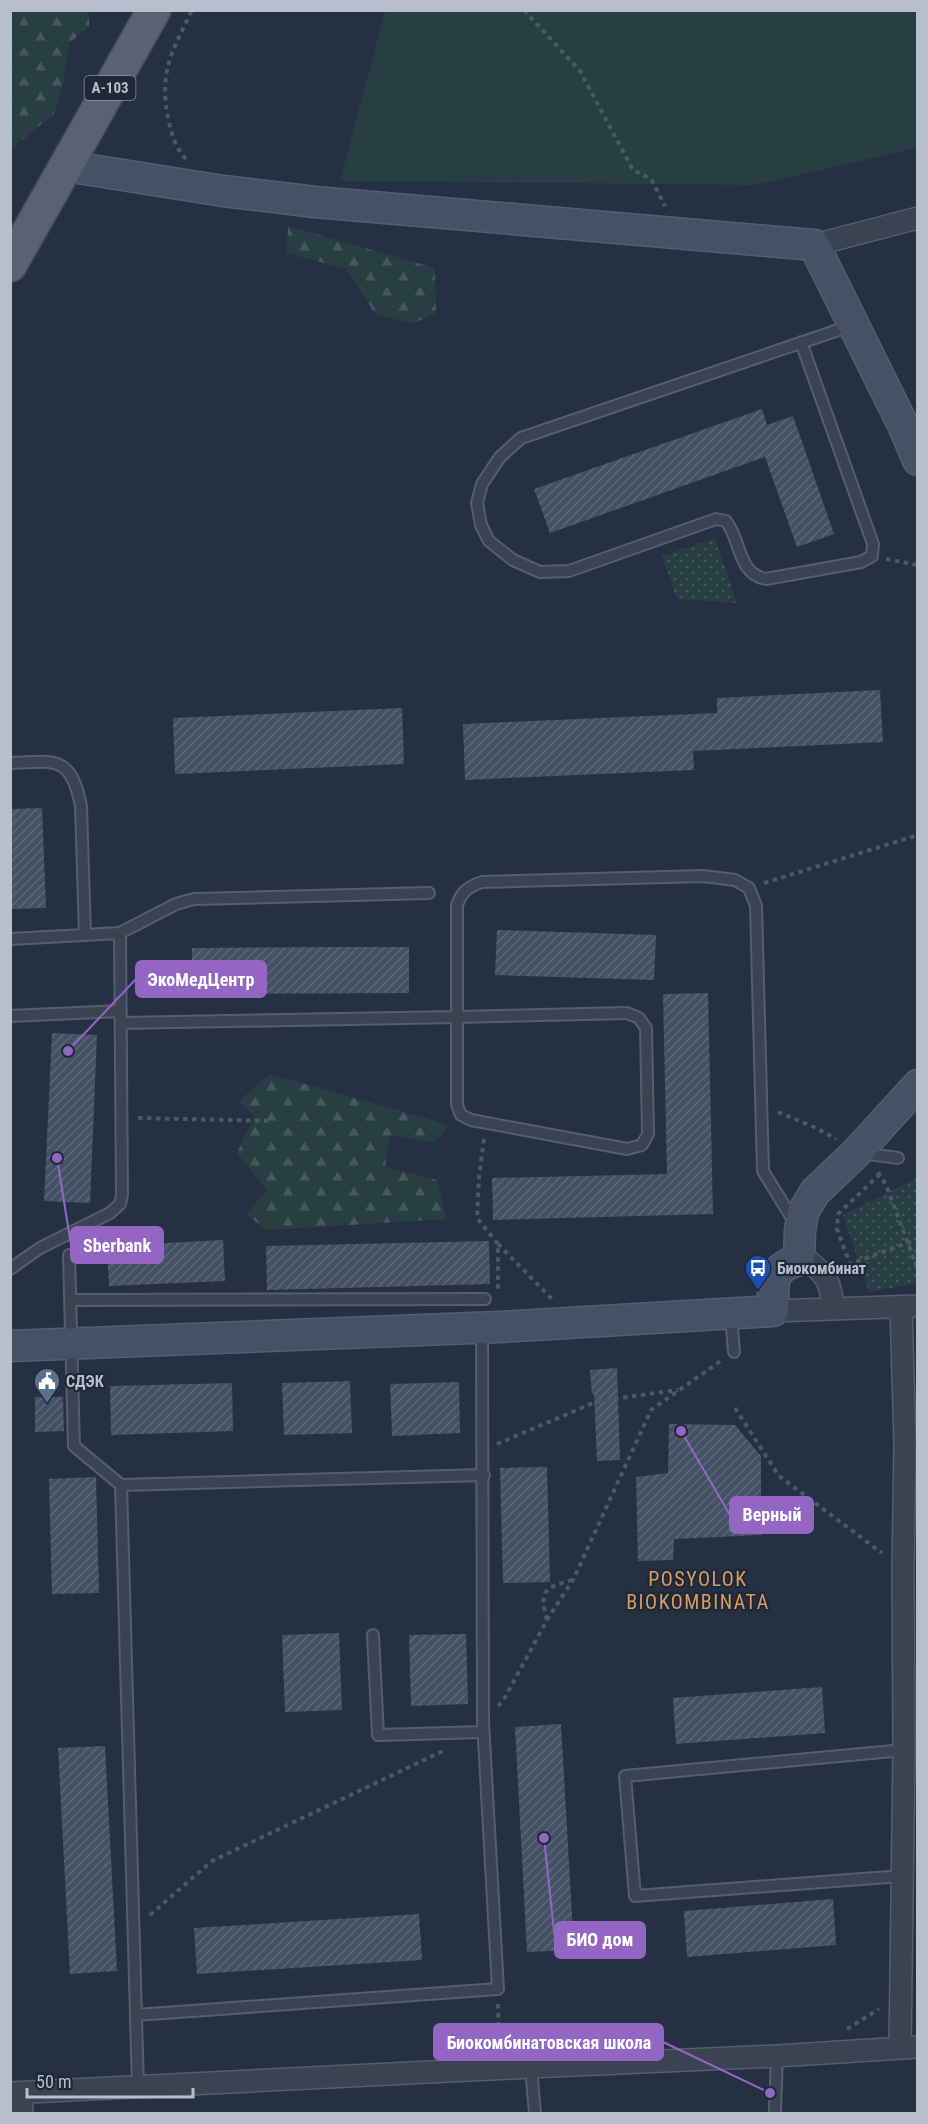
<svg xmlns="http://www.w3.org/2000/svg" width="928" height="2124" font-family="'Roboto Condensed',sans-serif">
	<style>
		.forest { fill: url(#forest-firs) }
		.park { fill: url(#park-dots) }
		.garden { fill: #273f43 }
		.building { fill: url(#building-hatch) }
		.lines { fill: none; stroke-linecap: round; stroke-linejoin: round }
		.lane-casing { stroke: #555e6c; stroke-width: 14 }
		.street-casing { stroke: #555e6c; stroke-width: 24 }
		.secondary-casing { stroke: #555e6c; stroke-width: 33 }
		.primary-casing { stroke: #434c5b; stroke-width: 36 }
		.path { stroke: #465c60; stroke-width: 4; stroke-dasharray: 4.5 4.5; stroke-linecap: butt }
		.lane { stroke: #3a4352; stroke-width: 10 }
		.street { stroke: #3a4352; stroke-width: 21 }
		.secondary { stroke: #475165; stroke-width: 30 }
		.primary { stroke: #586272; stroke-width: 33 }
		.labels { text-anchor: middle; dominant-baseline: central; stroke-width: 4.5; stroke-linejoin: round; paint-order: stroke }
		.shield { fill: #1e2837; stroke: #89919f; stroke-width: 1.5 }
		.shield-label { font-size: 15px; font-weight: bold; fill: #b7becc }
		.poi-label { font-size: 16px; font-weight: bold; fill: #b7becc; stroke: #1e2837; text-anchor: start }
		.quarter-label { font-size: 20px; letter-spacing: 1.5px; fill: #da9c64; stroke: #1e2837 }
		.leader { fill: none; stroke: #9366c4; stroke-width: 2 }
		.callout-dot { fill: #9366c4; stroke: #1e2837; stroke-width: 2 }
		.callout { fill: #9366c4; stroke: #9366c4; stroke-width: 2 }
		.callout-label { font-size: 18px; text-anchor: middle; font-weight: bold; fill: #fff }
	</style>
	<defs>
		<pattern id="forest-firs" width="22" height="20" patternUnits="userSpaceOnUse" patternTransform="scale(1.5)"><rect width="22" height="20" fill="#273f43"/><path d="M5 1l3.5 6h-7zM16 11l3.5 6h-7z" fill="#44595d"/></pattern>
		<pattern id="park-dots" width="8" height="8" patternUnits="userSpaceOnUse" patternTransform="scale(1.5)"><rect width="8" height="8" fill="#273f43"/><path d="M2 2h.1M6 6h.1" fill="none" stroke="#44595d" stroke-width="1.8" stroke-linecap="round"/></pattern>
		<pattern id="building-hatch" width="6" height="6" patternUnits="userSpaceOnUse" patternTransform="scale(1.5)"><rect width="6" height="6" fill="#445064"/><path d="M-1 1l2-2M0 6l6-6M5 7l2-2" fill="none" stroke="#5d6779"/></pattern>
	</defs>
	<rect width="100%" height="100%" fill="#253042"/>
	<path class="forest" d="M11 10 89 11V27L69 43 64 80 54 114 11 149Z
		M288 226 435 268 436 313 414 323 376 315 346 269 287 253Z
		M270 1074 449 1125 434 1143 390 1135 385 1167 437 1180 447 1219 268 1230 246 1215 267 1190 237 1153 254 1116 239 1101Z"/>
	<path class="park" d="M715 538 737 603 677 599 662 556Z
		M917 1178V1283L869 1292 843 1215Z"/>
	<path class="garden" d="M385 11H917V148L755 185 340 181Z"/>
	<path class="building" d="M762 409 767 425 793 416 834 534 797 547 765 457 550 533 534 489Z
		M880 690 883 742 693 751 694 770 465 780 463 724 717 713V698Z
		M402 708 404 764 175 774 173 718Z
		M42 808 46 908 10 909V809Z
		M497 930 656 935 654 980 495 975Z
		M338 947H409V993L192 994V948Z
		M708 993 713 1214 493 1220 492 1178 667 1174 663 994Z
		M52 1033 97 1035 90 1203 44 1201Z
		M223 1240 225 1281 109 1286 107 1246Z
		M489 1241 490 1284 267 1290 266 1246Z
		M617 1368 620 1460 597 1461 594 1394H592L590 1370Z
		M350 1381 352 1433 284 1435 282 1383Z
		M459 1382 460 1433 392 1436 390 1384Z
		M232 1383 233 1431 111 1435 110 1386Z
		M35 1397H63L64 1431 35 1432Z
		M669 1424 735 1425 761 1456V1535L674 1539 673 1560 638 1561 636 1477 668 1473Z
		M547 1467 550 1582 503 1583 500 1468Z
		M96 1477 99 1593 52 1594 49 1479Z
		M339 1633 342 1710 285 1712 282 1635Z
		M466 1634 468 1704 411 1706 409 1635Z
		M822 1687 825 1733 676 1744 673 1698Z
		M561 1724 574 1950 527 1952 515 1727Z
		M105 1746 117 1971 70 1974 58 1748Z
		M833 1899 836 1945 687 1957 684 1911Z
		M419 1914 422 1960 197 1974 194 1928Z"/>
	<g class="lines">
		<g class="lane-casing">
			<path id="lane" d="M801 342 873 544 872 556 861 562 766 579C737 573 742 542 726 521L716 519 569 571 540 572 513 560 489 541 481 525 477 503 482 484 500 457 521 438 853 325
				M10 763C55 761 71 755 81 806L85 935
				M10 939 120 933
				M10 1016 121 1011
				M121 1023 457 1017V1105L461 1115 471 1120 627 1149 642 1145 648 1134 646 1028 639 1018 627 1013 457 1017V905C462 891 468 887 482 882L703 876 735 880 749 888 756 906 763 1171 795 1223
				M862 1153 898 1158
				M69 1255 74 1446 121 1485 484 1475
				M10 1269 40 1248 110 1213 120 1204 122 1195 120 933 176 904 194 899 429 893
				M70 1300 485 1299
				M731 1316 734 1352
				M121 1485 138 2087
				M373 1635 378 1735 483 1732
				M902 1876 635 1896 625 1776 904 1750
				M136 2015 498 1989 483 1722 482 1331
				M531 2067 535 2114
				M775 2110 777 2056"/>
		</g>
		<g class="street-casing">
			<path id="street" d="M814 245 918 218
				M799 1260H807C827 1275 831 1283 833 1308
				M773 1311 918 1306
				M900 2048 904 1750 903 1568 905 1444 901 1308
				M10 2093 531 2067 777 2056 918 2047
				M21 2093 22 2114"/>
		</g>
		<g class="secondary-casing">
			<path id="secondary" d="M66 166 223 191 315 202 814 245 904 427 918 460
				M10 1346 499 1327 773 1311C774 1282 768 1270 799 1260L800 1231 803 1212 815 1192 856 1153 918 1085"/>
		</g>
		<g class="primary-casing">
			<path id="primary" d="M10 265 154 10"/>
		</g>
		<path class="path" d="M524 10 580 71 633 170 651 179 665 206
			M186 159C176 148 172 137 169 122 158 73 171 54 192 10
			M886 559 918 565
			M764 883 918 835
			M778 1112 816 1128 836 1139
			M138 1118 273 1121
			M484 1139 479 1177 477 1218 498 1244V1289
			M878 1172 886 1185 918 1270
			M880 1174 838 1214 837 1229 850 1264 918 1239
			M498 1244 552 1299
			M735 1408 779 1476 882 1553
			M497 1444 598 1401 678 1390
			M547 1620C539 1590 544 1588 572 1580
			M498 1706 503 1701 547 1620 573 1580 651 1410 722 1360
			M150 1915 212 1861 445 1750
			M498 2004 499 2048
			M847 2029 879 2009"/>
		<use href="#lane" class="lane"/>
		<use href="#street" class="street"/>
		<use href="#secondary" class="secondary"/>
		<use href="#primary" class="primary"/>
	</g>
	<defs>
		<g id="bus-pin" transform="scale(1.35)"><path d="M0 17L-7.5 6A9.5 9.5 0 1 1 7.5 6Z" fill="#1a4fb4" stroke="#1e2837"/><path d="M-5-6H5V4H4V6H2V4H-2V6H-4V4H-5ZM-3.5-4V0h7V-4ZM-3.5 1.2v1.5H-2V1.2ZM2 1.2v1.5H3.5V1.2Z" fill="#fff"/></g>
		<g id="civic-pin" transform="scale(1.35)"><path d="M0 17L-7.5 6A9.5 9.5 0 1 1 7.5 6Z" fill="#5c6f8a" stroke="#1e2837"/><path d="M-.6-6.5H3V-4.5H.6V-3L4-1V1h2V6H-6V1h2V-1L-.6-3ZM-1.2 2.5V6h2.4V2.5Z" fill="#fff"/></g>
	</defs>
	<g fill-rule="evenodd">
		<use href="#bus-pin" x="758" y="1268"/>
		<use href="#civic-pin" x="47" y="1381"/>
	</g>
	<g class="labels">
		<rect class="shield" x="84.5" y="76" width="51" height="24" rx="4.5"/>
		<g class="shield-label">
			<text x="110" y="88">А-103</text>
		</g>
		<g class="poi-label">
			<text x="777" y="1268">Биокомбинат</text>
			<text x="66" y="1381">СДЭК</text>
		</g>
		<g class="quarter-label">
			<text x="698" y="1579">POSYOLOK<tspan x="698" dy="23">BIOKOMBINATA</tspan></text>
		</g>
	</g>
	<path class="leader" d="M68 1051L136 979M57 1158L71 1245M681 1431L730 1515M544 1838L555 1940M770 2093L663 2042"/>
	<g class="callout-dot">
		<circle cx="68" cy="1051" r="6"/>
		<circle cx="57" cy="1158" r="6"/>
		<circle cx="681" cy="1431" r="6"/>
		<circle cx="544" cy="1838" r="6"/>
		<circle cx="770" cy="2093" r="6"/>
	</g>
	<g class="callout">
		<rect x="136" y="961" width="130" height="36" rx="6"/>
		<rect x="71" y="1227" width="92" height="36" rx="6"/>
		<rect x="730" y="1497" width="83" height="36" rx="6"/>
		<rect x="555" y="1922" width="90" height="36" rx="6"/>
		<rect x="434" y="2024" width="229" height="36" rx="6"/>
	</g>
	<g class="callout-label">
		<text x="201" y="986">ЭкоМедЦентр</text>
		<text x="117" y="1252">Sberbank</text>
		<text x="772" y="1521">Верный</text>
		<text x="600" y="1946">БИО дом</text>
		<text x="549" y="2049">Биокомбинатовская школа</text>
	</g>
	<rect width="928" height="2124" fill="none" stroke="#b7becc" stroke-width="24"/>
	<path d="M27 2088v9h166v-9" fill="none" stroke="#b7becc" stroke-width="3"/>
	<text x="36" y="2088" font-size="18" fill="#b7becc" stroke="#1e2837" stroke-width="4.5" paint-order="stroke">50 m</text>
</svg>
